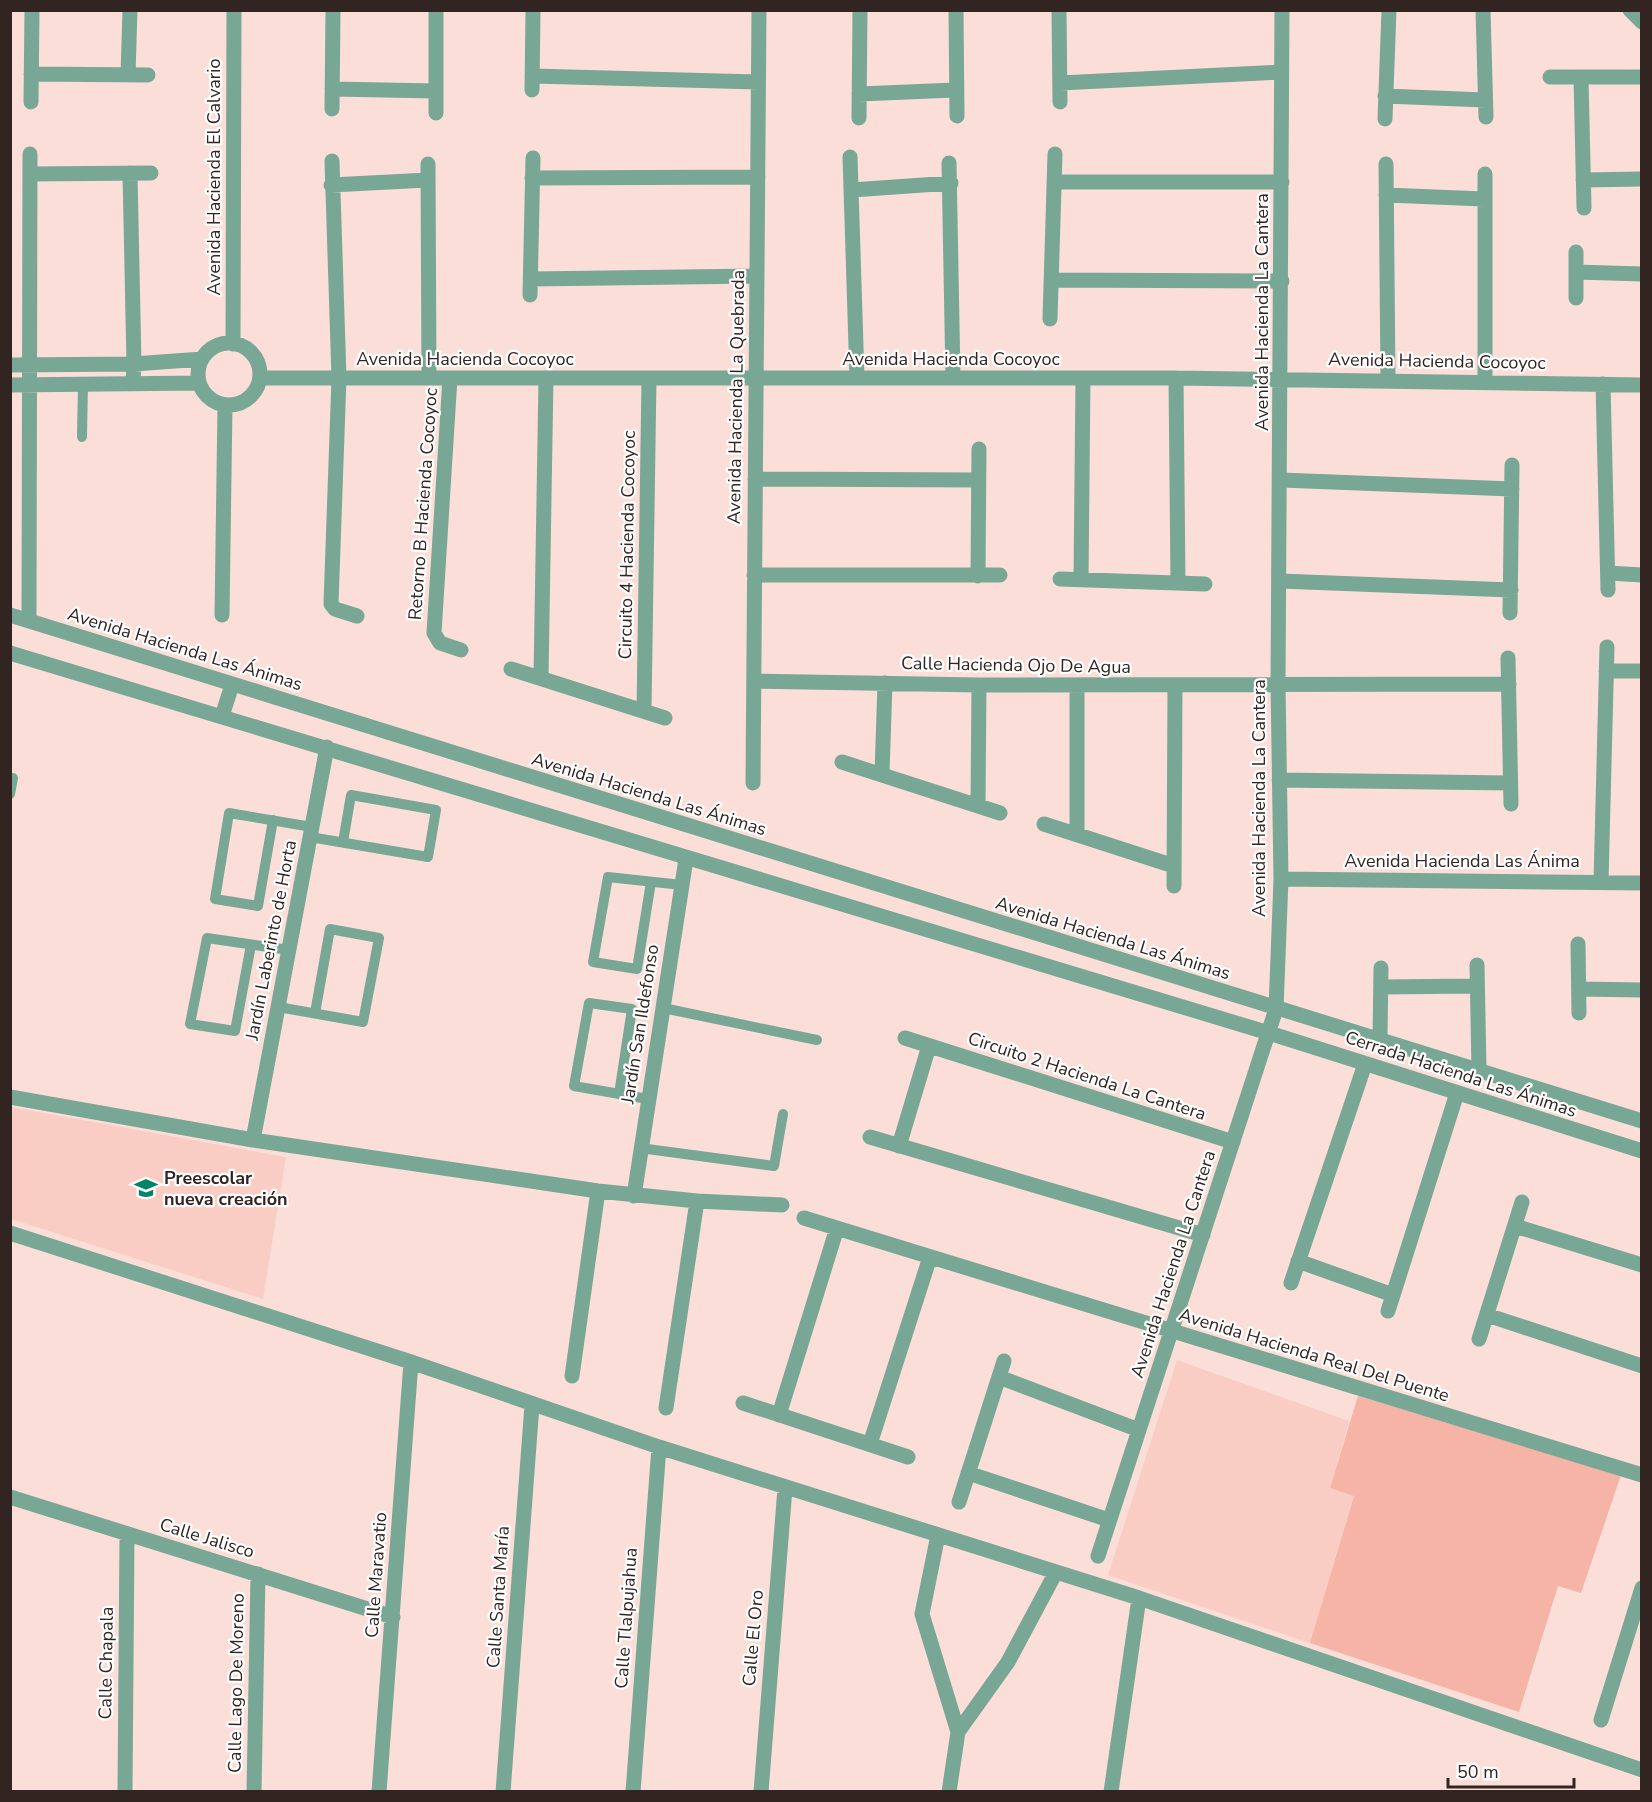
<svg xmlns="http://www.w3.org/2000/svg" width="1652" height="1802" font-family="'Nunito Sans',sans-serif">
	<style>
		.built { fill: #f9cdc4 }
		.green { fill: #f6b4a6 }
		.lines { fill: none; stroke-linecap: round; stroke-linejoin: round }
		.service { stroke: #79a796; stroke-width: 10 }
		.minor { stroke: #79a796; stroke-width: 15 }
		.tertiary { stroke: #79a796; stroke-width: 15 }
		.labels { text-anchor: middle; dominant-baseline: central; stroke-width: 4.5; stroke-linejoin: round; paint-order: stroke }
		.street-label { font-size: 18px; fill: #312421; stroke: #fff }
		.poi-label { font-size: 18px; font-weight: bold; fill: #312421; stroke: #fff; text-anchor: start }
	</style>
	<rect width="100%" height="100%" fill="#fcded8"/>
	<path class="built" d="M11 1107 286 1157 263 1299 11 1219Z
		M1177 1360 1349 1421 1330 1488 1354 1495 1310 1643 1108 1575Z"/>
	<path class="green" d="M1358 1396 1621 1475 1581 1593 1558 1586 1519 1712 1310 1643 1354 1496 1330 1488Z"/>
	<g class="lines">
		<path class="service" d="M82 437 83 384
			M10 778H13L10 794
			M273 820 258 906 215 899 229 813 312 827
			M310 837 428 857 436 810 351 795 343 842
			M651 882 637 969 593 962 608 877 682 885
			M251 945 235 1031 190 1024 207 938 289 950
			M278 1007 363 1022 379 938 330 929 315 1013
			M663 1008 817 1040
			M619 1094 632 1009 589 1003 574 1086 648 1099
			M640 1148 774 1166 783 1114"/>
		<path class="minor" d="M436 10V113
			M956 10 957 116
			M1059 10 1060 102
			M1483 10 1486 117
			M31 74 148 75
			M128 75 130 10
			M532 76 758 82
			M1550 77H1642
			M1581 78 1584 208
			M1060 83 1281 72
			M332 89 436 91
			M532 90 533 10
			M859 94 955 90
			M1385 96 1485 100
			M31 102 32 10
			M332 109 333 10
			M859 118 860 10
			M1385 119 1389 10
			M850 157 857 378
			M332 161 339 378 331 604 335 609 357 616
			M949 163 953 378
			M428 164 429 378
			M1386 164 1388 379
			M130 173 134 364 133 383
			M30 174 151 173
			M532 178 758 177
			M1583 180 1642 179
			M1054 182H1282
			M331 185 428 180
			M852 190 951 183
			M1386 195 1484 199
			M1576 272 1642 274
			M531 279 757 276
			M1051 280 1282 281
			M530 295 533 158
			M1576 298V252
			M1050 319 1055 154
			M198 374a31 31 0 1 1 62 0a31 31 0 1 1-62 0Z
			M233 344 234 10
			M10 365 134 364 202 359
			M260 378H1176L1642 385
			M450 378 434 633 440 643 461 650
			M1176 378 1178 583
			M1485 381V174
			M1603 384 1608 590
			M10 385 199 383
			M755 479 978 480
			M1281 480 1512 489
			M1608 573 1642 575
			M754 575H1000
			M978 576 979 449
			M1060 579 1205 584
			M1081 580 1083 378
			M1280 581 1511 590
			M1510 613 1512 465
			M222 615 225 405
			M29 620 30 154
			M1508 658 1511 804
			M511 669 665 718
			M1606 671H1642
			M541 678 546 378
			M754 681 979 685 1509 684
			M1077 685V834
			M644 711 649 378
			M842 762 1000 813
			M882 774 885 683
			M1279 780 1510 783
			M753 783 759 10
			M978 805 979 685
			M1044 824 1174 866
			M1281 879 1642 883
			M1601 882 1607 647
			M1174 886 1175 686
			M1578 944 1579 1013
			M1477 965 1479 1070
			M1381 987 1477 986
			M1579 989 1642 990
			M905 1038 1233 1142
			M1380 1038 1381 968
			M10 1097 253 1140 598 1191 697 1201 782 1205
			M870 1137 1203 1235
			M253 1140 327 747
			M899 1146 929 1046
			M634 1196 686 859
			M804 1218 1642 1475
			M1515 1226 1642 1265
			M10 1233 411 1362 659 1447 1139 1598 1642 1770
			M1298 1261 1393 1295
			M1291 1283 1365 1064
			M1388 1311 1457 1093
			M1487 1315 1642 1366
			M1479 1339 1522 1202
			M572 1376 598 1191
			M999 1377 1139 1430
			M743 1403 908 1457
			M666 1408 697 1201
			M779 1415 837 1228
			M870 1444 930 1257
			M968 1473 1109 1520
			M10 1497 393 1617
			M959 1502 1004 1361
			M938 1535 922 1614 958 1732 949 1792
			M1098 1556 1276 1009 1281 879 1278 684 1282 10
			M1601 1720 1642 1588
			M958 1732 1008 1662 1056 1572
			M125 1792 127 1534
			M254 1792 258 1574
			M379 1792 411 1362
			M503 1792 532 1405
			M633 1792 659 1447
			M761 1792 785 1488
			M1111 1792 1139 1598"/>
		<path class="tertiary" d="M1630 10 1642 22
			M10 615 1642 1121
			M10 653 1269 1033 1642 1151
			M222 716 232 685"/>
	</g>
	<defs>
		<g id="school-bare" transform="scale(1.8)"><path d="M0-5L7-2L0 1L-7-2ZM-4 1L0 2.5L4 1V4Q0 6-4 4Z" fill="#028466" stroke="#fff" stroke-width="2.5" paint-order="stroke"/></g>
	</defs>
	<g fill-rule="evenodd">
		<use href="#school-bare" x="146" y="1188"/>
	</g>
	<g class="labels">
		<g class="street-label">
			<text transform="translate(214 177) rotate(-90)">Avenida Hacienda El Calvario</text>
			<text transform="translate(1262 312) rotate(-90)">Avenida Hacienda La Cantera</text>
			<text x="465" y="359">Avenida Hacienda Cocoyoc</text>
			<text x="951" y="359">Avenida Hacienda Cocoyoc</text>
			<text transform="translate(1437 361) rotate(1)">Avenida Hacienda Cocoyoc</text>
			<text transform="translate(736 397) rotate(-89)">Avenida Hacienda La Quebrada</text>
			<text transform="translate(423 504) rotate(-86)">Retorno B Hacienda Cocoyoc</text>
			<text transform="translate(627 545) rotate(-89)">Circuito 4 Hacienda Cocoyoc</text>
			<text transform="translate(185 649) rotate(17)">Avenida Hacienda Las Ánimas</text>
			<text transform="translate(1016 665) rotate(1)">Calle Hacienda Ojo De Agua</text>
			<text transform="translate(649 794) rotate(17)">Avenida Hacienda Las Ánimas</text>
			<text transform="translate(1259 798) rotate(-90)">Avenida Hacienda La Cantera</text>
			<text x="1462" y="861">Avenida Hacienda Las Ánima</text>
			<text transform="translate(1113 938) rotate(17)">Avenida Hacienda Las Ánimas</text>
			<text transform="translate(271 940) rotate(-79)">Jardín Laberinto de Horta</text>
			<text transform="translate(640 1024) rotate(-81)">Jardín San Ildefonso</text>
			<text transform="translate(1461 1074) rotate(18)">Cerrada Hacienda Las Ánimas</text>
			<text transform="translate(1087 1076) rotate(18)">Circuito 2 Hacienda La Cantera</text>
			<text transform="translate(1173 1264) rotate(-72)">Avenida Hacienda La Cantera</text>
			<text transform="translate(1314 1355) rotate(17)">Avenida Hacienda Real Del Puente</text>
			<text transform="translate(207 1538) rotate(17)">Calle Jalisco</text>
			<text transform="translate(376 1575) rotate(-86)">Calle Maravatio</text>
			<text transform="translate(498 1597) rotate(-86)">Calle Santa María</text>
			<text transform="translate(626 1618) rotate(-86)">Calle Tlalpujahua</text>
			<text transform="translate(753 1638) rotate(-85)">Calle El Oro</text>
			<text transform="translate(106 1663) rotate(-89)">Calle Chapala</text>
			<text transform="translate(236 1683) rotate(-89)">Calle Lago De Moreno</text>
		</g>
		<g class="poi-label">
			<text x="164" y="1178">Preescolar<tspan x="164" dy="21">nueva creación</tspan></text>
		</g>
	</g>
	<rect width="1652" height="1802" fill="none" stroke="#312421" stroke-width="24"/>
	<path d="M1448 1778v9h126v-9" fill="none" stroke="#312421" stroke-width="3"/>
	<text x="1457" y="1778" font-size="18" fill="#312421" stroke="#ffffff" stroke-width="4.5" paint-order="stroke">50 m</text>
</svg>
